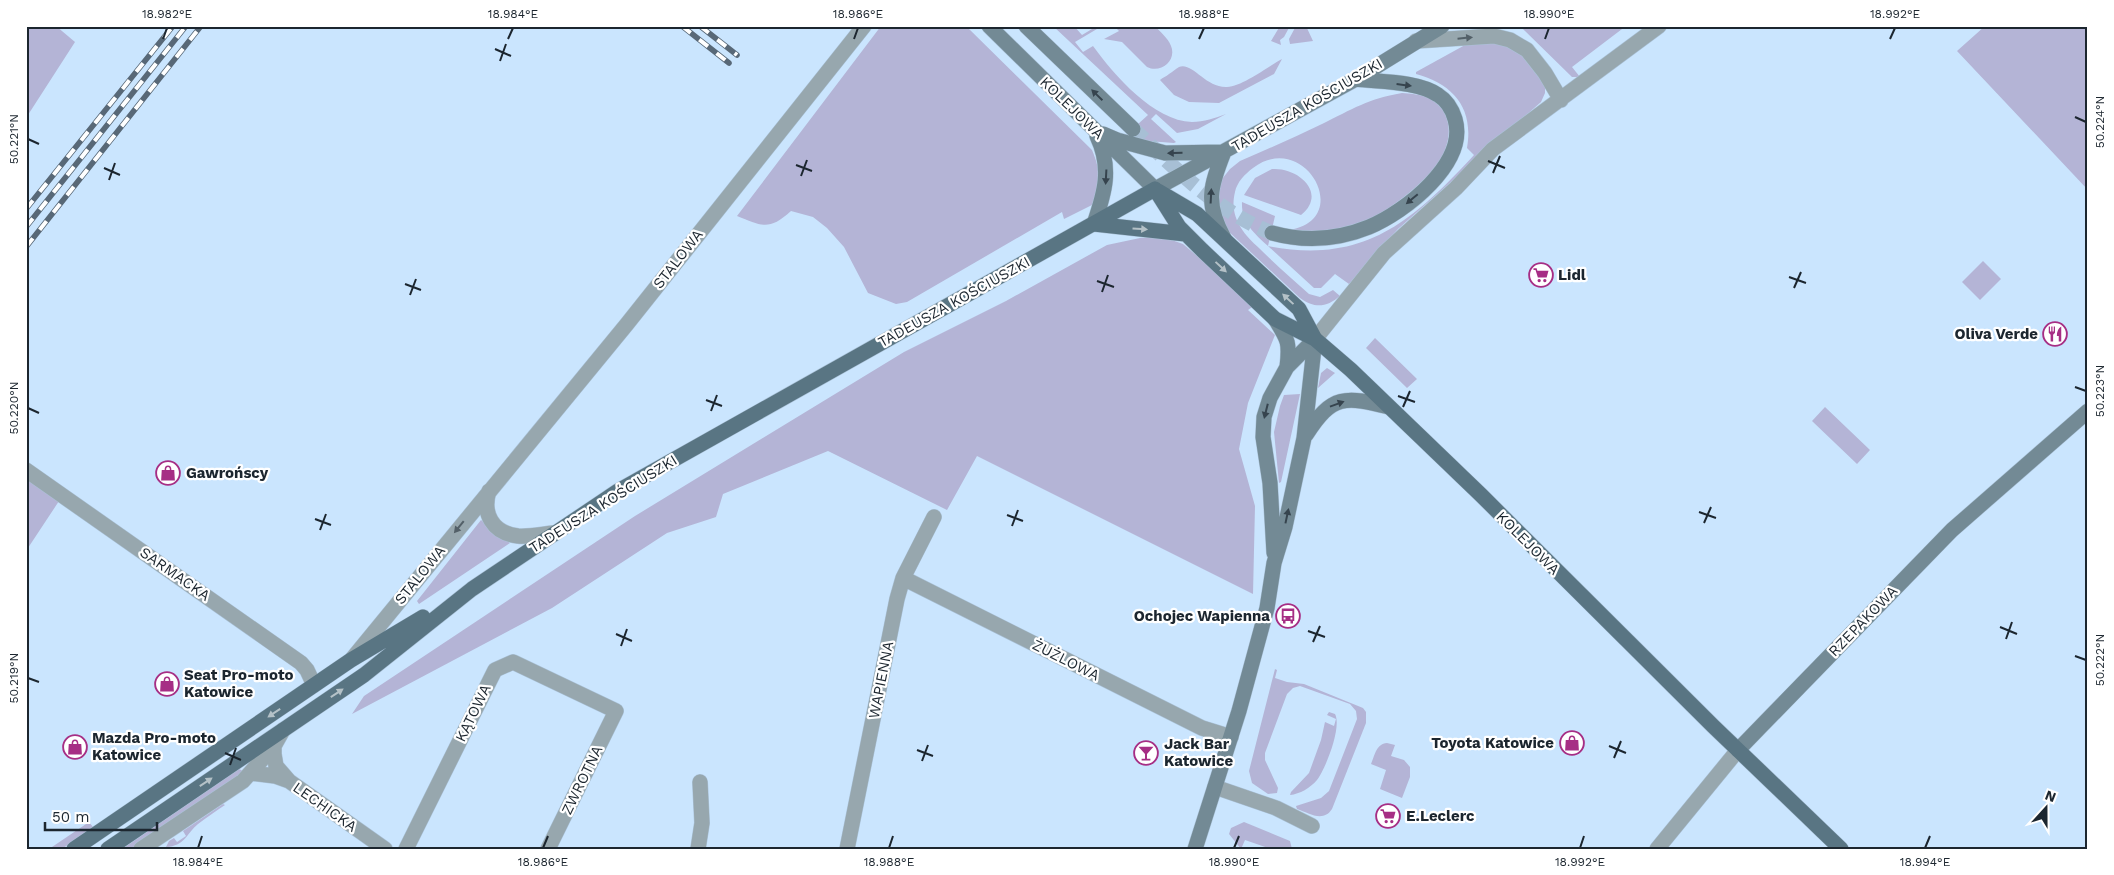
<svg xmlns="http://www.w3.org/2000/svg" width="2114" height="875" font-family="'Work Sans',sans-serif">
	<style>
		.green { fill: #b4b4d6 }
		.lines { fill: none; stroke-linecap: round; stroke-linejoin: round }
		.secondary-tunnel { stroke: #a7bfd5; stroke-width: 15; stroke-dasharray: 15 8; stroke-linecap: butt }
		.street-casing { stroke: #abc3d9; stroke-width: 16 }
		.secondary-casing { stroke: #abc3d9; stroke-width: 16 }
		.primary-casing { stroke: #abc3d9; stroke-width: 16 }
		.street { stroke: #97a7ae; stroke-width: 15 }
		.secondary { stroke: #738a95; stroke-width: 15 }
		.primary { stroke: #597583; stroke-width: 15 }
		.rail-casing { stroke: #586877; stroke-width: 5.5 }
		.rail { stroke: #fff; stroke-width: 4; stroke-dasharray: 11; stroke-linecap: butt }
		.oneway { fill: #536068 }
		.oneway2 { fill: #36444e }
		.oneway3 { fill: #b4c1c7 }
		.ticks { fill: none; stroke: #1c262f; stroke-width: 2 }
		.labels { text-anchor: middle; dominant-baseline: central; stroke-width: 4.5; stroke-linejoin: round; paint-order: stroke }
		.street-label { font-size: 15px; fill: #1c262f; stroke: #fff }
		.poi-label { font-size: 15px; font-weight: bold; fill: #1c262f; stroke: #fff; text-anchor: start }
		.neatline { fill: none; stroke: #1c262f; stroke-width: 2 }
		.ticks-label { font-size: 12px; text-anchor: middle; fill: #1c262f }
	</style>
	<rect width="100%" height="100%" fill="#cae5fe"/>
	<path class="green" d="M26 26H56L75 42 26 118Z
		M881 26H966L1092 150C1101 171 1100 182 1094 204L1064 219 1062 212 907 302 896 304 868 293 844 247 827 228 813 217 791 211C769 231 762 226 737 216Z
		M1053 26H1074L1082 35 1097 26H1102L1075 42 1083 52 1093 46C1114 75 1154 121 1192 122 1204 122 1215 118 1226 114L1198 129 1177 133 1156 114 1151 119 1176 142 1174 143 1148 141 1127 134 1148 115Z
		M1114 26H1155C1160 32 1168 38 1171 46 1177 60 1161 74 1147 67L1122 42 1104 39 1119 31Z
		M1280 26H1290L1284 37 1280 40 1281 45 1271 41Z
		M1296 26H1306L1313 41 1290 44 1289 39Z
		M1520 26H1626L1572 67 1580 77H1572Z
		M1985 26H2088V190L1957 51Z
		M1500 43 1524 55 1545 86V93L1541 102 1398 229 1349 284 1335 274 1321 288H1314L1268 246C1364 265 1413 221 1474 155L1467 148C1474 108 1453 84 1416 74V72L1465 45Z
		M1282 59 1274 74 1219 103 1189 102 1174 95 1160 80C1163 77 1166 77 1169 74 1173 72 1175 69 1179 67 1193 62 1205 88 1227 87 1243 86 1267 67 1282 59Z
		M1402 93C1419 94 1435 96 1444 112 1453 128 1448 147 1439 163 1428 180 1384 215 1364 222 1353 226 1339 231 1327 232 1315 233 1301 231 1289 230 1355 220 1305 129 1253 168 1245 174 1237 182 1235 192 1229 216 1242 233 1259 248 1275 264 1292 279 1309 294L1320 297 1333 290 1340 296C1327 307 1315 309 1300 298L1227 230 1216 201 1222 179 1230 169 1240 161C1268 149 1295 137 1322 124 1353 109 1367 99 1402 93Z
		M1272 169C1298 167 1328 193 1301 215L1244 195 1255 178Z
		M1242 202 1275 216 1268 246C1254 233 1241 222 1242 202Z
		M1163 237 1183 244 1255 305 1248 310 1275 335 1248 403 1239 449 1255 506 1253 594 977 456 947 510 828 451 723 494 716 517 667 533 552 608 352 714 364 696 635 516 904 352 1006 301 1107 245 1140 238Z
		M1983 261 2001 279 1980 300 1962 282Z
		M1375 338 1417 379 1407 388 1366 348Z
		M1327 368 1335 373 1318 388 1321 373Z
		M1300 394 1281 482 1279 483 1274 432 1280 406 1284 395Z
		M1825 407 1870 450 1857 464 1812 421Z
		M26 472 61 498 26 551Z
		M481 520 510 543 419 604 417 601Z
		M1275 669 1277 670 1275 678 1287 682 1304 684 1363 708 1366 712V723L1332 809C1323 823 1309 813 1297 809L1296 806 1321 798 1329 791 1357 719 1356 711 1350 704 1300 686 1293 688 1287 694 1265 753V760L1278 788 1277 793 1268 794 1252 783 1249 771Z
		M1329 712 1335 714C1342 727 1326 768 1317 780 1310 788 1300 794 1290 795L1291 792 1309 773 1321 740 1325 722 1334 726 1336 719 1327 715Z
		M1387 743 1395 745 1391 756 1404 760 1410 767V777L1402 798 1380 789 1386 770 1371 764C1375 755 1376 744 1387 743Z
		M239 769 243 771 242 773 142 844 133 849H122Z
		M223 804 225 805C216 811 207 817 198 824 186 834 185 846 166 847L169 841 174 838 177 842 186 836 183 831Z
		M89 822 93 827 62 849 52 847Z
		M1244 822 1290 841 1292 849H1271L1245 840 1241 849 1229 834 1231 828Z"/>
	<g class="lines">
		<path class="secondary-tunnel" d="M1133 129C1176 169 1216 211 1272 233"/>
		<g class="street-casing">
			<path id="street" d="M1416 41 1494 36 1510 40 1527 50 1545 73 1561 100
				M1315 339 1384 253 1456 188 1493 149 1659 26
				M26 470 301 663 307 670 314 685
				M489 491C482 513 492 533 518 536 529 537 542 534 553 533
				M903 578 1202 728 1231 737
				M352 659 627 324 864 26
				M283 730 274 746V754L276 766 289 781 385 849
				M251 773 275 776 289 781
				M1215 787 1276 808 1312 826
				M141 849 243 781 274 746
				M406 849 495 670 513 662 616 711 548 849
				M698 849 702 823 700 782
				M847 849 897 599 903 578 934 517
				M1657 849 1738 750"/>
		</g>
		<g class="secondary-casing">
			<path id="secondary" d="M989 26 1155 189 1356 79 1442 26
				M1026 26 1133 129
				M1103 134 1117 140 1165 153 1222 152
				M1094 224C1105 192 1112 168 1097 136
				M1272 233C1305 242 1337 240 1369 227 1405 212 1468 163 1455 119 1452 109 1446 100 1438 95 1418 81 1379 82 1356 79
				M1224 238C1205 203 1210 187 1224 152
				M1275 319C1288 340 1290 342 1287 367
				M1306 435C1332 394 1345 396 1389 407
				M1274 553 1270 483 1263 437 1264 417 1270 398 1287 367 1315 339
				M1738 750 1952 530 2088 411
				M1195 849 1239 711 1267 608 1274 563 1285 527 1304 438 1315 339"/>
		</g>
		<g class="primary-casing">
			<path id="primary" d="M1155 189 1179 227 1202 250 1275 319 1315 339 1351 370 1481 495 1713 726 1841 849
				M1158 191 1197 214 1299 309 1315 339
				M1094 224 1185 234
				M74 849 351 660 423 617
				M108 849 364 675 472 589 618 491 1155 189"/>
		</g>
		<use href="#street" class="street"/>
		<use href="#secondary" class="secondary"/>
		<use href="#primary" class="primary"/>
		<g class="rail-casing">
			<path id="rail" d="M682 26 729 63
				M700 26 737 55
				M26 209 173 26
				M26 227 186 26
				M26 247 201 26"/>
		</g>
		<use href="#rail" class="rail"/>
	</g>
	<defs><path id="oneway-solid" d="M-6-.8H1V-3.2L6.5 0L1 3.2V.8H-6Z" transform="scale(1.25)"/></defs>
	<g class="oneway">
		<use href="#oneway-solid" transform="translate(1465 38) rotate(-6)"/>
		<use href="#oneway-solid" transform="translate(459 527) rotate(129)"/>
	</g>
	<g class="oneway2">
		<use href="#oneway-solid" transform="translate(1404 85) rotate(7)"/>
		<use href="#oneway-solid" transform="translate(1097 95) rotate(-136)"/>
		<use href="#oneway-solid" transform="translate(1175 153) rotate(179)"/>
		<use href="#oneway-solid" transform="translate(1106 177) rotate(93)"/>
		<use href="#oneway-solid" transform="translate(1211 196) rotate(-87)"/>
		<use href="#oneway-solid" transform="translate(1412 199) rotate(140)"/>
		<use href="#oneway-solid" transform="translate(1337 404) rotate(-20)"/>
		<use href="#oneway-solid" transform="translate(1266 411) rotate(104)"/>
		<use href="#oneway-solid" transform="translate(1287 516) rotate(-78)"/>
	</g>
	<g class="oneway3">
		<use href="#oneway-solid" transform="translate(1140 229) rotate(4)"/>
		<use href="#oneway-solid" transform="translate(1221 267) rotate(43)"/>
		<use href="#oneway-solid" transform="translate(1288 299) rotate(-137)"/>
		<use href="#oneway-solid" transform="translate(337 693) rotate(-34)"/>
		<use href="#oneway-solid" transform="translate(274 713) rotate(146)"/>
		<use href="#oneway-solid" transform="translate(206 782) rotate(-34)"/>
	</g>
	<path class="ticks" d="M163 39 167 28M508 39 513 28M854 39 858 28M1199 39 1204 28M1545 39 1549 28M1890 39 1895 28M495 49 511 56M500 61 506 44M2075 117 2086 122M28 139 39 144M1488 161 1505 168M796 165 812 171M104 168 120 175M1493 173 1500 156M801 176 807 160M109 180 115 163M1789 277 1806 283M1097 281 1114 287M405 284 421 290M1794 288 1801 272M1102 292 1108 275M410 295 416 279M2075 387 2086 391M1398 396 1415 402M706 400 722 406M1403 407 1410 391M28 408 39 413M711 411 717 395M1699 512 1716 518M1007 515 1023 521M315 519 331 525M1704 523 1711 507M1012 526 1018 510M320 530 326 514M2000 627 2017 634M1308 631 1325 637M616 634 632 641M2006 639 2012 622M1313 642 1320 626M621 646 627 629M2075 656 2086 660M28 678 39 682M1609 746 1626 753M917 750 933 756M225 753 241 760M1614 758 1621 741M922 761 928 745M230 765 236 748M198 848 202 836M543 848 548 836M889 848 893 836M1234 848 1239 836M1580 848 1584 836M1925 848 1930 836"/>
	<defs>
		<g id="supermarket-ring" transform="scale(1.25)"><circle r="9.5" fill="#fff" stroke="#a62e85" stroke-width="1.5"/><path d="M-6-5.5h2.5l.6 2H6L4.5 2H-2.5L-4.4-4H-6ZM-1.5 3.2a1.3 1.3 0 1 0 .1 0ZM3 3.2a1.3 1.3 0 1 0 .1 0Z" fill="#a62e85"/></g>
		<g id="restaurant-ring" transform="scale(1.25)"><circle r="9.5" fill="#fff" stroke="#a62e85" stroke-width="1.5"/><path d="M-5-6h1v4h1v-4h1v4h1v-4h1v5L-1.5 .5V6h-2V.5L-5-1ZM5-6V6H3V1.5H1.5Q1.5-4 5-6Z" fill="#a62e85"/></g>
		<g id="shop-ring" transform="scale(1.25)"><circle r="9.5" fill="#fff" stroke="#a62e85" stroke-width="1.5"/><path d="M-5-2.5h2.3a2.7 3.5 0 0 1 5.4 0H5L5.5 6h-11ZM-1.5-2.5h3a1.5 2.3 0 0 0-3 0Z" fill="#a62e85"/></g>
		<g id="bus-ring" transform="scale(1.25)"><circle r="9.5" fill="#fff" stroke="#a62e85" stroke-width="1.5"/><path d="M-5-6H5V4H4V6H2V4H-2V6H-4V4H-5ZM-3.5-4V0h7V-4ZM-3.5 1.2v1.5H-2V1.2ZM2 1.2v1.5H3.5V1.2Z" fill="#a62e85"/></g>
		<g id="bar-ring" transform="scale(1.25)"><circle r="9.5" fill="#fff" stroke="#a62e85" stroke-width="1.5"/><path d="M-6-5H6L.8 .8V4.5H3.5V6h-7V4.5H-.8V.8Z" fill="#a62e85"/></g>
	</defs>
	<g fill-rule="evenodd">
		<use href="#supermarket-ring" x="1541" y="275"/>
		<use href="#restaurant-ring" x="2055" y="334"/>
		<use href="#shop-ring" x="168" y="473"/>
		<use href="#bus-ring" x="1288" y="616"/>
		<use href="#shop-ring" x="167" y="684"/>
		<use href="#shop-ring" x="1572" y="743"/>
		<use href="#shop-ring" x="75" y="747"/>
		<use href="#bar-ring" x="1146" y="753"/>
		<use href="#supermarket-ring" x="1388" y="816"/>
	</g>
	<g class="labels">
		<g class="street-label">
			<text transform="translate(1307 105) rotate(-30)">TADEUSZA KOŚCIUSZKI</text>
			<text transform="translate(1072 108) rotate(44)">KOLEJOWA</text>
			<text transform="translate(678 259) rotate(-52)">STALOWA</text>
			<text transform="translate(954 302) rotate(-29)">TADEUSZA KOŚCIUSZKI</text>
			<text transform="translate(603 504) rotate(-32)">TADEUSZA KOŚCIUSZKI</text>
			<text transform="translate(1528 543) rotate(45)">KOLEJOWA</text>
			<text transform="translate(175 574) rotate(35)">SARMACKA</text>
			<text transform="translate(420 575) rotate(-51)">STALOWA</text>
			<text transform="translate(1863 621) rotate(-46)">RZEPAKOWA</text>
			<text transform="translate(1066 660) rotate(27)">ŻUŻLOWA</text>
			<text transform="translate(881 680) rotate(-79)">WAPIENNA</text>
			<text transform="translate(473 713) rotate(-64)">KĄTOWA</text>
			<text transform="translate(582 780) rotate(-64)">ZWROTNA</text>
			<text transform="translate(325 807) rotate(35)">LECHICKA</text>
		</g>
		<g class="poi-label">
			<text x="1558" y="275">Lidl</text>
			<text x="2038" y="334" text-anchor="end">Oliva Verde</text>
			<text x="186" y="473">Gawrońscy</text>
			<text x="1270" y="616" text-anchor="end">Ochojec Wapienna</text>
			<text x="184" y="675">Seat Pro-moto<tspan x="184" dy="17">Katowice</tspan></text>
			<text x="92" y="738">Mazda Pro-moto<tspan x="92" dy="17">Katowice</tspan></text>
			<text x="1554" y="743" text-anchor="end">Toyota Katowice</text>
			<text x="1164" y="744">Jack Bar<tspan x="1164" dy="17">Katowice</tspan></text>
			<text x="1406" y="816">E.Leclerc</text>
		</g>
	</g>
	<rect width="2114" height="875" fill="none" stroke="#ffffff" stroke-width="55"/>
	<g transform="translate(2046 808) rotate(21)" stroke="#ffffff" stroke-width="4" paint-order="stroke">
	<path d="M0-4L9 19L0 12L-9 19Z" fill="#1c262f"/>
	<text y="-8" font-size="14" font-weight="bold" text-anchor="middle" fill="#1c262f">N</text>
	</g>
	<path d="M45 822v8h112v-8" fill="none" stroke="#1c262f" stroke-width="2.5"/>
	<text x="52" y="822" font-size="15" fill="#1c262f" stroke="#ffffff" stroke-width="4" paint-order="stroke">50 m</text>
	<rect x="28" y="28" width="2058" height="820" class="neatline"/>
	<g class="ticks-label">
		<text x="167" y="18">18.982°E</text>
		<text x="513" y="18">18.984°E</text>
		<text x="858" y="18">18.986°E</text>
		<text x="1204" y="18">18.988°E</text>
		<text x="1549" y="18">18.990°E</text>
		<text x="1895" y="18">18.992°E</text>
		<text transform="translate(2100 122) rotate(-90)" y="4">50.224°N</text>
		<text transform="translate(14 139) rotate(-90)" y="4">50.221°N</text>
		<text transform="translate(2100 391) rotate(-90)" y="4">50.223°N</text>
		<text transform="translate(14 408) rotate(-90)" y="4">50.220°N</text>
		<text transform="translate(2100 660) rotate(-90)" y="4">50.222°N</text>
		<text transform="translate(14 678) rotate(-90)" y="4">50.219°N</text>
		<text x="198" y="866">18.984°E</text>
		<text x="543" y="866">18.986°E</text>
		<text x="889" y="866">18.988°E</text>
		<text x="1234" y="866">18.990°E</text>
		<text x="1580" y="866">18.992°E</text>
		<text x="1925" y="866">18.994°E</text>
	</g>
</svg>
